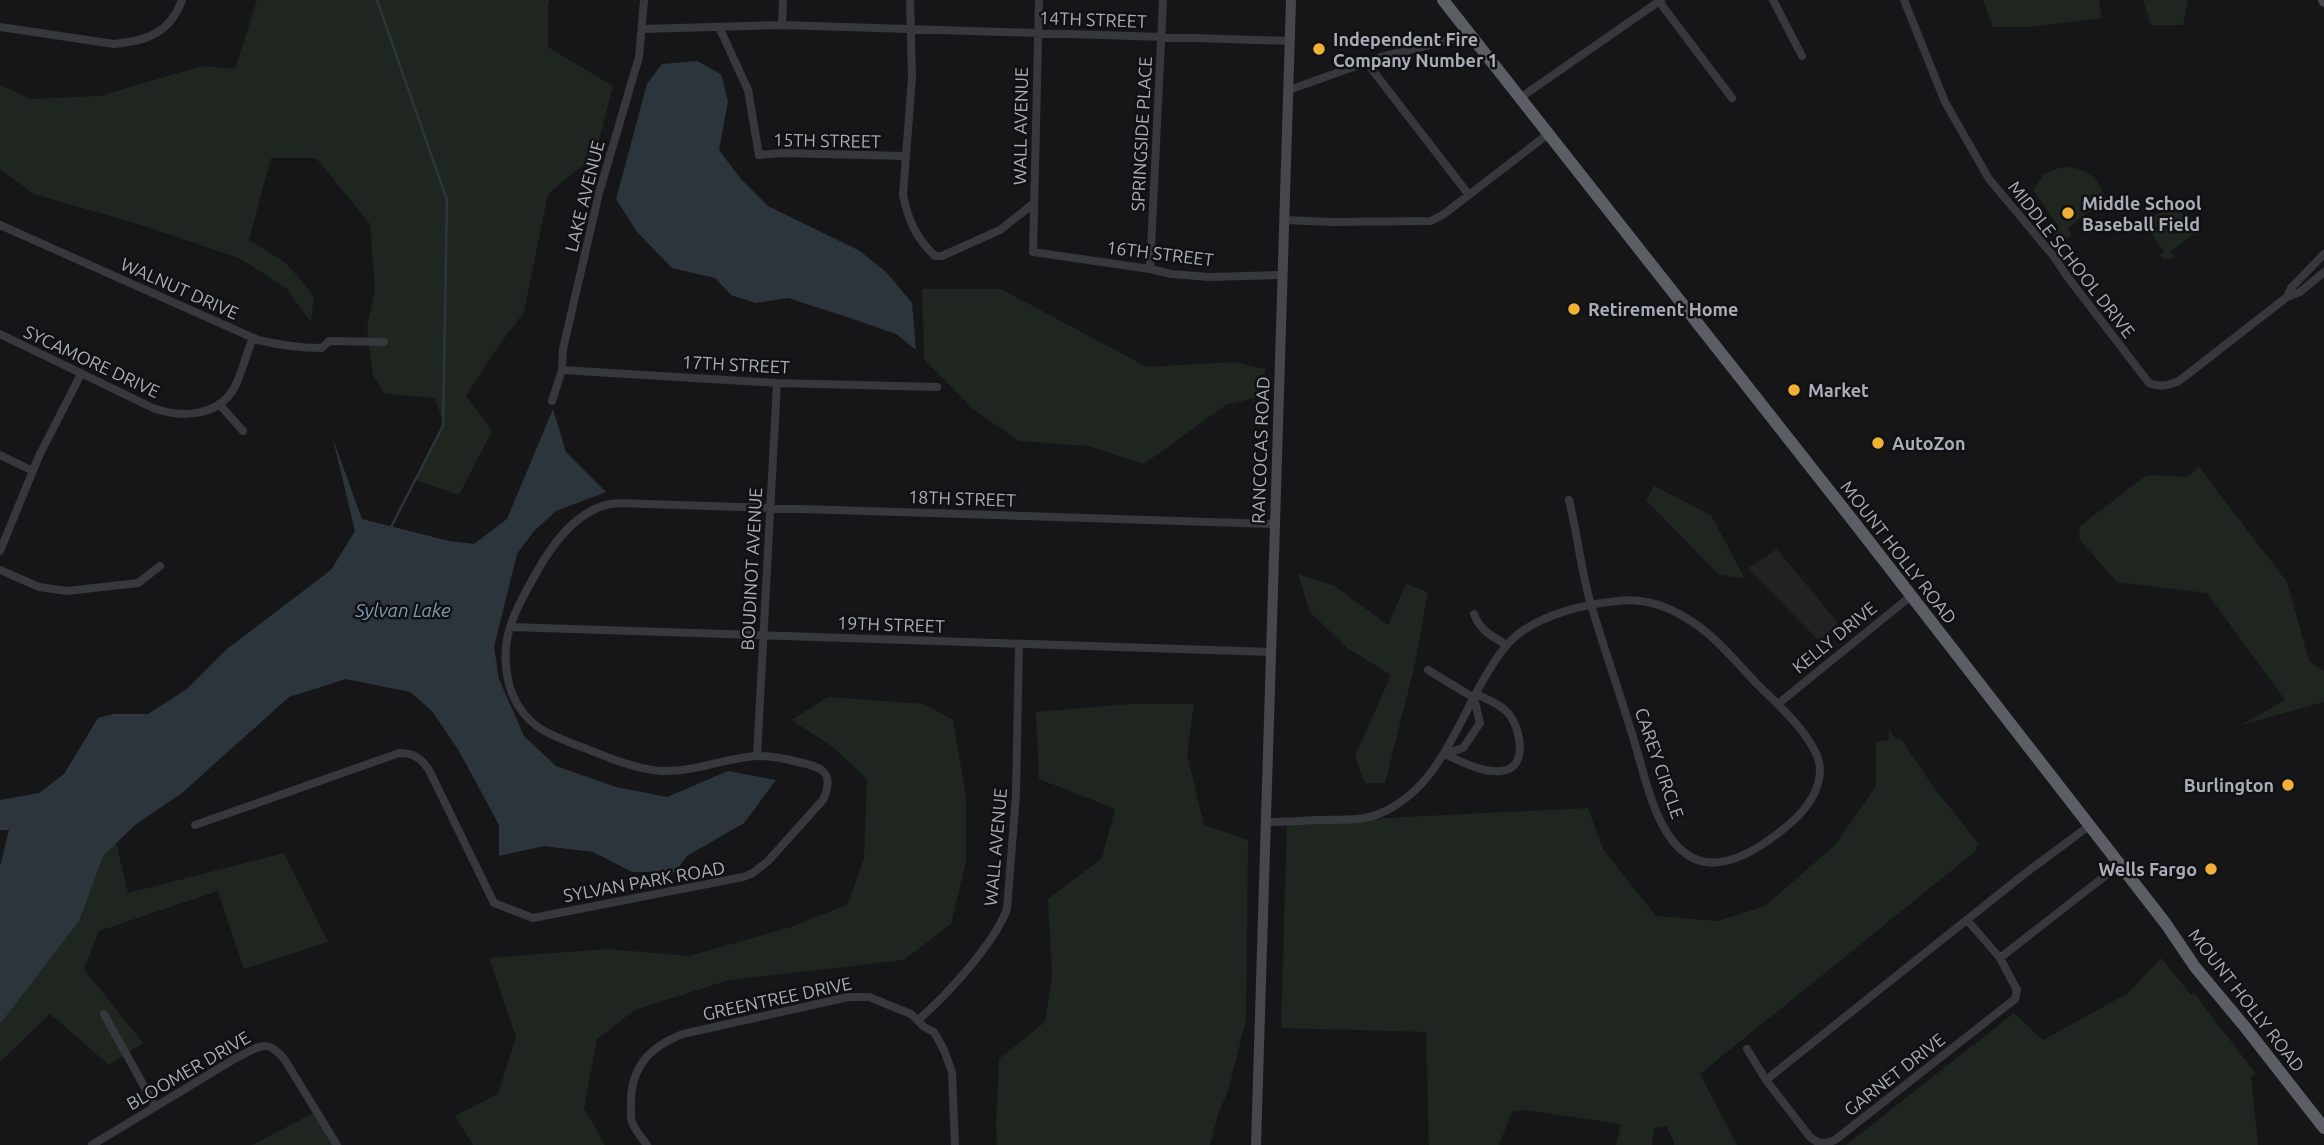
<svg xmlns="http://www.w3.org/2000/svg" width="2324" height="1145" font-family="Ubuntu,sans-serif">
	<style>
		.built { fill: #222225 }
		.green { fill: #1e261f }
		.water { fill: #2c353c }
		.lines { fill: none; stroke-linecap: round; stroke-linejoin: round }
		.stream { stroke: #2c353c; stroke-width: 2.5 }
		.minor { stroke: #37383d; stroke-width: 8 }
		.secondary { stroke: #45474d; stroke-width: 10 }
		.trunk { stroke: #5b5e65; stroke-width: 12 }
		.poi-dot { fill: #f2b134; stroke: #111113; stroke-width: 2.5 }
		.labels { text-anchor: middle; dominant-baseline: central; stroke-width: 5; stroke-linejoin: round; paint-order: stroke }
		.street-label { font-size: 18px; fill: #a8adb8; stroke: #111113 }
		.poi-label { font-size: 18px; font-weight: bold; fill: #a8adb8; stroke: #111113; text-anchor: start }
		.water-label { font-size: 19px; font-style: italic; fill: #7f9bb3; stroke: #111113 }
	</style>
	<rect width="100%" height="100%" fill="#161618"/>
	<path class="built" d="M1777 549 1838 623 1819 641 1748 568Z"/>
	<path class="green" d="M257 0H550L548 4V47L613 86 595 155 548 194 524 312 492 355 466 396 492 431 459 495 415 480 444 424 435 398 385 394 373 376 367 327 375 290 370 224 316 158H271L249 240 286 263 314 296 311 322 286 288 239 258 138 224 34 194 0 169V85L31 99 100 96 202 66 235 69Z
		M1983 0H2099L2102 18 2030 27H1993Z
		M2143 0H2188L2183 25H2151Z
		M2062 167C2084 166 2100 177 2105 199L2068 228 2072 235 2066 239 2058 238 2053 232 2059 227 2033 190 2044 174Z
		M2166 210C2182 210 2192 217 2196 232L2170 252 2174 257 2169 259H2164L2160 255 2164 251 2146 226 2154 215Z
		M922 289H1001L1147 367 1233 362 1266 369 1258 397 1226 405 1144 464 1088 446 1019 441 973 409 924 359Z
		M2199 467 2287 582 2309 661 2324 671V702L2241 725 2285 700 2207 593 2117 582 2079 539 2080 526 2147 475 2187 477Z
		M1654 486 1711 515 1745 579 1718 574 1646 500Z
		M1298 574 1335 586 1388 625 1406 584 1428 592 1414 668 1385 783H1365L1355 756 1391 675 1347 648 1310 612Z
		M828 697 924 704 953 720 966 796V862L951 924 904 960 729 980 635 1010 597 1039 584 1108 605 1145H473L455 1116 498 1094 516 1037 489 958 607 949 689 956 791 927 848 904 864 858 867 779 833 747 791 720Z
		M1130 704H1194L1187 754 1204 825 1248 840 1246 1020 1228 1091 1218 1114 1210 1145H997L996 1126 999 1059 1045 1022 1052 976 1048 899 1102 858 1115 809 1039 779 1036 712Z
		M1889 730 1896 739H1901L1935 789 1979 844 1975 847 1977 850 1700 1074 1737 1145H1674V1141L1666 1126 1654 1128 1652 1145H1616L1621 1124 1525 1110 1512 1112 1499 1145H1429L1426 1032 1281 1028 1287 823 1588 808 1603 849 1656 916 1718 921 1765 906 1835 845 1876 786V742L1888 740Z
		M114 834 128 893 284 853 328 942 244 969 218 891 99 931 84 969 143 1043 109 1065 50 1014 0 1062V1012Z
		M2161 958 2191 995 2194 993 2256 1074 2251 1077 2258 1145H1846L2014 1013 2043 1040 2128 993Z
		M317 1111 337 1145H252Z"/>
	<path class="water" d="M697 61 721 74 728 101 719 150 741 179 768 206 860 251 887 273 912 303 916 350 896 334 847 317 788 298 756 303 731 295 715 278 672 268 637 232 616 199 647 84 662 64Z
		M553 409 566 452 606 492 556 511 534 531 517 554 494 647 499 679 524 736 556 766 616 787 667 797 728 771 776 780 744 823 687 856 675 872H632L593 852 544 846 499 856V825L459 751 432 711 410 692 346 679 289 697 182 793 135 825 103 856 79 921 0 1024V867L9 830H0V800L39 793 64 774 98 718 113 714H148L187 689 227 649 331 570 355 531 333 439 362 519 449 541 474 544 507 519Z"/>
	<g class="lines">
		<path class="stream" d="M377 0 447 200 443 426 390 529"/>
		<path class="minor" d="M910 0 912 77 903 195C908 220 916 238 935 256H942L1000 230 1034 203
			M1039 0 1033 252 1150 269 1171 274 1210 277 1283 275
			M1658 0 1732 98
			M1773 0 1802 56
			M1904 0 1945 102 1989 179 2055 258 2066 275 2149 383C2161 388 2169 385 2179 381L2287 297 2300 292 2324 272
			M782 25 783 0
			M0 27 114 44C147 41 170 33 182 0
			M719 27 748 90 759 155 781 153 905 156
			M642 29 782 25 1290 41
			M1367 63 1469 195
			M1289 90 1381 57 1470 35
			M1520 98 1661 0
			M1285 220 1331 222 1431 221 1444 214 1548 134
			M0 225 258 340C279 345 300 348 322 348L329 341 384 342
			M1150 269 1163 0
			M2287 297 2291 288 2324 254
			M0 334 153 408C180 418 216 417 233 390 242 374 246 354 253 338
			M562 370 777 383 937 387
			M552 401 562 370 563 349 599 193 639 57 644 0
			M219 404 243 431
			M0 455 33 471
			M0 551 39 456 81 374
			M0 570 39 587 67 591 138 583 160 566
			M1474 614C1480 631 1493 637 1507 645
			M510 627 1271 652
			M1428 670 1474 698 1480 723 1463 748 1444 754
			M1778 704 1911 596
			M1444 754C1461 761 1482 773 1501 771 1529 769 1521 728 1508 713 1500 704 1487 699 1476 694
			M757 756 777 383
			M1266 822C1283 822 1300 821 1317 820 1339 819 1360 822 1381 813 1440 787 1457 722 1488 672 1496 659 1504 646 1516 636 1542 614 1585 604 1618 601 1643 598 1665 605 1686 618 1714 634 1735 661 1757 684 1775 702 1795 719 1809 741 1815 750 1820 759 1820 770 1819 804 1788 827 1763 844 1740 859 1709 872 1685 853 1654 830 1644 772 1633 737 1620 694 1605 651 1592 608 1581 573 1578 536 1569 500
			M195 825 399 753C414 753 421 758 429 770L494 903 533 918 743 877 753 873 768 861 823 800C837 770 818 766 794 761 782 758 769 756 757 756 725 758 695 772 663 771 638 770 609 758 587 749 571 743 553 737 538 727 524 717 514 702 509 684 498 640 514 613 535 575 551 546 575 511 610 504 622 502 635 504 647 504L1275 524
			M2000 958 2119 865
			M104 1014 155 1106
			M918 1020C946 996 994 944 1007 909L1016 794 1019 644
			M1747 1049 1766 1080 1810 1137C1819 1145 1824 1144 1835 1140L2015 999 2017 990 2000 958 1968 921
			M1766 1080 2023 875 2089 826
			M92 1145 236 1058C258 1048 266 1036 285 1060L337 1145
			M647 1145C642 1138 634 1129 632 1122 630 1117 631 1110 631 1105 630 1068 649 1047 683 1034L848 997H869L911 1014 924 1027 934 1032 944 1050 952 1072 955 1145"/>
		<path class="secondary" d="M2323 0 2324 2
			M1256 1145 1291 0"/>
		<path class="trunk" d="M1443 0 1854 522 2166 924 2195 967 2245 1027 2324 1128"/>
	</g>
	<g class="poi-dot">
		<circle cx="1319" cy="49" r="7"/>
		<circle cx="2068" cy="213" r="7"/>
		<circle cx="1574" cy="309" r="7"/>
		<circle cx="1794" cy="390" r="7"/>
		<circle cx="1878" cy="443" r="7"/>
		<circle cx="2288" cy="785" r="7"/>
		<circle cx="2211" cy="869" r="7"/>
	</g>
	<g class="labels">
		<g class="street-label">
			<text transform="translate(1093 19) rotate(2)">14TH STREET</text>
			<text transform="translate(1020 126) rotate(-89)">WALL AVENUE</text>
			<text transform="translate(1141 134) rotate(-87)">SPRINGSIDE PLACE</text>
			<text transform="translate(827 140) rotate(1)">15TH STREET</text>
			<text transform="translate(584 196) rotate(-76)">LAKE AVENUE</text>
			<text transform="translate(1160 253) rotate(7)">16TH STREET</text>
			<text transform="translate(2072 259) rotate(52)">MIDDLE SCHOOL DRIVE</text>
			<text transform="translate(180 288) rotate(24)">WALNUT DRIVE</text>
			<text transform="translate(92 361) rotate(25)">SYCAMORE DRIVE</text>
			<text transform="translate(736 364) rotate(3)">17TH STREET</text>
			<text transform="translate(1260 450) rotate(-88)">RANCOCAS ROAD</text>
			<text transform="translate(962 498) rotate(2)">18TH STREET</text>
			<text transform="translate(1899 552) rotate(52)">MOUNT HOLLY ROAD</text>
			<text transform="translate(751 569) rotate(-87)">BOUDINOT AVENUE</text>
			<text transform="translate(891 624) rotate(2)">19TH STREET</text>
			<text transform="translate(1834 637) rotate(-39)">KELLY DRIVE</text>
			<text transform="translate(1660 763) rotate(71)">CAREY CIRCLE</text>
			<text transform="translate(995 847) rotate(-85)">WALL AVENUE</text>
			<text transform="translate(644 881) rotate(-10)">SYLVAN PARK ROAD</text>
			<text transform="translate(777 998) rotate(-12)">GREENTREE DRIVE</text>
			<text transform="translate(2247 1000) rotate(52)">MOUNT HOLLY ROAD</text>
			<text transform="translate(188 1070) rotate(-30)">BLOOMER DRIVE</text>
			<text transform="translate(1894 1074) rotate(-38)">GARNET DRIVE</text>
		</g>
		<g class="poi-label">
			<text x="1333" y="39">Independent Fire<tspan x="1333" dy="21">Company Number 1</tspan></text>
			<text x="2082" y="203">Middle School<tspan x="2082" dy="21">Baseball Field</tspan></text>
			<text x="1588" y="309">Retirement Home</text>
			<text x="1808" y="390">Market</text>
			<text x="1892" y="443">AutoZon</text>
			<text x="2274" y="785" text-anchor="end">Burlington</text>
			<text x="2197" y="869" text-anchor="end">Wells Fargo</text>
		</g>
		<g class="water-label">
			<text x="403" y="610">Sylvan Lake</text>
		</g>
	</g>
</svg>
